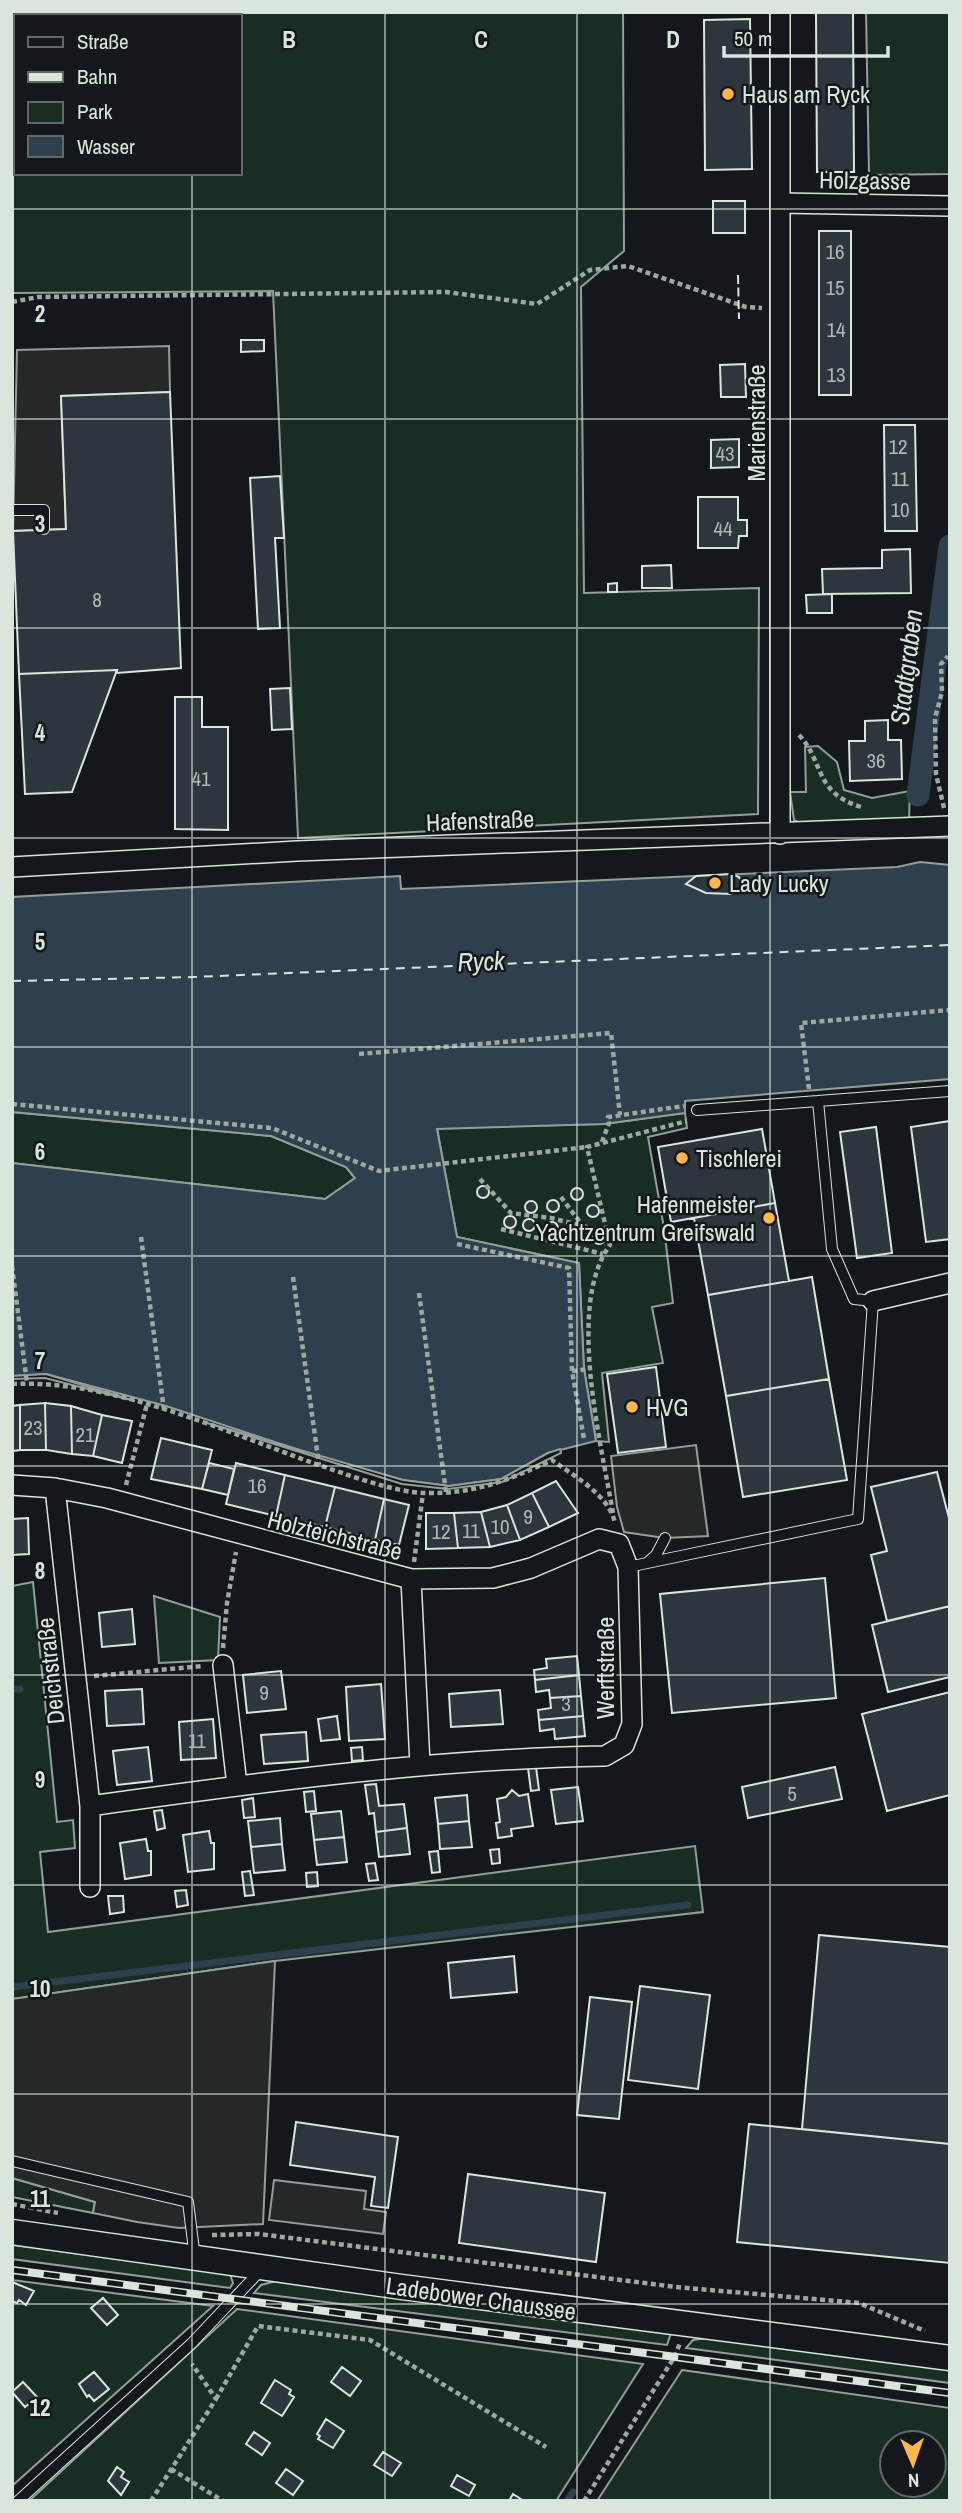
<svg xmlns="http://www.w3.org/2000/svg" width="962" height="2513" font-family="'Archivo Narrow',sans-serif">
	<style>
		.green { fill: #1a2d24; stroke: #939e99; stroke-width: 2; fill-rule: evenodd }
		.parking { fill: #24282b; stroke: #939e99; stroke-width: 2 }
		.water { fill: #2f3f4d; stroke: #939e99; stroke-width: 2 }
		.pier { fill: #14181c; stroke: #939e99; stroke-width: 2 }
		.lines { fill: none; stroke-linecap: round; stroke-linejoin: round }
		.stream { stroke: #2f3f4d; stroke-width: 7 }
		.canal { stroke: #2f3f4d; stroke-width: 23 }
		.ferry { stroke: #d8e6dc; stroke-width: 2; stroke-dasharray: 9 7; stroke-linecap: butt }
		.building { fill: #2c363c; stroke: #d8e6dc; stroke-width: 2 }
		.service-casing { stroke: #d8e6dc; stroke-width: 12 }
		.minor-casing { stroke: #d8e6dc; stroke-width: 22 }
		.tertiary-casing { stroke: #d8e6dc; stroke-width: 27 }
		.path { stroke: #9da8a2; stroke-width: 4.5; stroke-dasharray: 5 3.5; stroke-linecap: butt }
		.service { stroke: #14181c; stroke-width: 10 }
		.minor { stroke: #14181c; stroke-width: 19 }
		.tertiary { stroke: #14181c; stroke-width: 24 }
		.rail-casing { stroke: #d8e6dc; stroke-width: 8 }
		.rail { stroke: #14181c; stroke-width: 5; stroke-dasharray: 16; stroke-linecap: butt }
		.fence { stroke: #d8e6dc; stroke-width: 2; stroke-dasharray: 9 3.5; stroke-linecap: butt }
		.grid { fill: none; stroke: #d8e6dc; stroke-width: 2; stroke-opacity: 0.55 }
		.poi-dot { fill: #ffb74d; stroke: #14181c; stroke-width: 2.5 }
		.labels { text-anchor: middle; dominant-baseline: central; stroke-width: 5; stroke-linejoin: round; paint-order: stroke }
		.number-label { font-size: 21px; fill: #adbab4 }
		.poi-label { font-size: 24px; fill: #d8e6dc; stroke: #14181c; text-anchor: start }
		.street-label { font-size: 24px; fill: #d8e6dc; stroke: #14181c }
		.water-label { font-size: 26px; font-style: italic; fill: #d8e6dc; stroke: #14181c }
		.grid-label { font-size: 23px; text-anchor: middle; font-weight: bold; fill: #d8e6dc; stroke: #14181c; stroke-width: 5; stroke-linejoin: round; paint-order: stroke }
	</style>
	<rect width="100%" height="100%" fill="#14181c"/>
	<path class="green" d="M165 12H623L624 251 581 287 584 593 759 588 758 814 298 838 273 291 12 293V51L16 50V173H240V16H165Z
		M866 12H950V174L869 175Z
		M818 746 837 762 844 790 872 798 910 791 909 820 805 826 794 820 790 792H806L805 747Z
		M12 1112 271 1136 346 1167 355 1178 325 1199 12 1163Z
		M685 1113 687 1128 648 1137 664 1228 673 1303 652 1307 663 1363 602 1373 609 1442 596 1441 584 1369 579 1263 457 1237 437 1128 604 1124Z
		M33 1582 57 1822 73 1820 75 1848 40 1852 48 1932 695 1846 703 1912 275 1961 12 1999V1586Z
		M154 1596 220 1617 218 1660 159 1663Z
		M12 2178 95 2202 93 2213 12 2197Z
		M12 2245 230 2274 233 2283 230 2288 12 2259Z
		M12 2280 213 2306 12 2486Z
		M280 2280 671 2333 667 2345 254 2293 261 2285Z
		M237 2309 643 2364 556 2501H29Z
		M707 2338 950 2368V2383L686 2348 693 2340Z
		M682 2370 950 2408V2501H597ZM892 2443H934V2485H892Z"/>
	<path class="parking" d="M169 346 170 392 61 396 66 529 13 531 17 350Z
		M696 1445 708 1536 665 1538 624 1532 617 1507 611 1456Z
		M275 1961 263 2224 179 2228 137 2222 93 2213 95 2202 12 2178V1999Z
		M274 2180 366 2191 364 2209 386 2212 383 2234 269 2220Z"/>
	<path class="water" d="M920 862 950 865V1079L685 1101V1113L604 1124 437 1129 457 1237 579 1263 584 1369 596 1441 548 1453 501 1479 449 1486 403 1480 320 1457 166 1406 46 1374 12 1376V1163L325 1199 355 1178 346 1167 271 1136 12 1112V897L400 876 401 889 897 867Z"/>
	<path class="pier" d="M46 1374 135 1401 45 1378 12 1379V1376Z
		M204 1422 403 1480 449 1486 501 1479 548 1453 560 1449 561 1453 502 1482 448 1489 402 1484Z"/>
	<g class="lines">
		<path class="stream" d="M12 1689H20
			M12 1987 688 1905
			M567 2501 573 2492"/>
		<path class="canal" d="M918 795 950 546"/>
		<path class="ferry" d="M12 981 194 977 950 945"/>
	</g>
	<path class="building" d="M47 12H128L125 16H47Z
		M816 12H853L854 172H817Z
		M750 19 752 169 705 170 704 20Z
		M713 201H745V233H713Z
		M819 231H851V395H819Z
		M241 340H264V351L241 352Z
		M745 364 746 397H721L720 365Z
		M170 392 181 668 117 673V670L19 674 13 531 66 529 61 396Z
		M884 425H915L917 531H885Z
		M739 439V467L711 468V440Z
		M280 476 284 538H275L280 628 258 629 250 478Z
		M698 497H738V520H747V536H739L738 548H698Z
		M910 549 911 593 823 594 822 569 882 568V550Z
		M671 565 672 588H642V566Z
		M617 583V592H608V584Z
		M832 594V613H807L806 595Z
		M117 670 72 792 25 794 19 674Z
		M290 688 292 729 272 730 270 689Z
		M175 697H202V727H228V830L175 829Z
		M888 720V740H901L902 779 850 781 849 741H865V721Z
		M731 874 739 877 743 886 731 894 706 893 686 884 696 876Z
		M950 1121V1239L926 1242 911 1127Z
		M876 1127 892 1253 857 1258 840 1132Z
		M762 1129 775 1203 671 1222 658 1147Z
		M477 1192a6 6 0 1 1 12 0a6 6 0 1 1-12 0Z
		M571 1194a6 6 0 1 1 12 0a6 6 0 1 1-12 0Z
		M547 1206a6 6 0 1 1 12 0a6 6 0 1 1-12 0Z
		M525 1207a6 6 0 1 1 12 0a6 6 0 1 1-12 0Z
		M775 1203 789 1281 708 1295 694 1218Z
		M587 1211a6 6 0 1 1 12 0a6 6 0 1 1-12 0Z
		M504 1222a6 6 0 1 1 12 0a6 6 0 1 1-12 0Z
		M523 1225a6 6 0 1 1 12 0a6 6 0 1 1-12 0Z
		M546 1228a6 6 0 1 1 12 0a6 6 0 1 1-12 0Z
		M571 1233a6 6 0 1 1 12 0a6 6 0 1 1-12 0Z
		M593 1238a6 6 0 1 1 12 0a6 6 0 1 1-12 0Z
		M812 1277 829 1379 726 1396 708 1295Z
		M656 1367 666 1447 618 1453 607 1374Z
		M829 1379 847 1480 743 1497 726 1396Z
		M45 1403 46 1450H20V1405Z
		M45 1403 71 1406 72 1454 46 1450Z
		M20 1405V1450L12 1451V1406Z
		M71 1406 102 1415 93 1456 72 1454Z
		M102 1415 132 1421 122 1463 93 1456Z
		M161 1438 212 1450 202 1489 151 1479Z
		M209 1463 234 1469 228 1495 202 1489Z
		M236 1463 285 1475 276 1516 226 1504Z
		M937 1472 950 1522V1606L887 1621 871 1555 887 1551 871 1487Z
		M285 1475 335 1487 325 1527 276 1516Z
		M556 1481 578 1513 549 1527 532 1493Z
		M335 1487 384 1499 375 1540 325 1527Z
		M532 1493 549 1527 520 1540 507 1505Z
		M384 1499 409 1505 399 1545 375 1540Z
		M507 1505 520 1540 490 1547 481 1512Z
		M481 1512 490 1547 458 1548 454 1513Z
		M426 1513H454L458 1548 426 1549Z
		M28 1518 29 1554 12 1555V1519Z
		M825 1578 836 1698 672 1713 660 1594Z
		M950 1606V1677L888 1692 872 1625Z
		M132 1609 135 1644 102 1647 99 1613Z
		M577 1656 579 1675 535 1680 534 1670 547 1668 546 1659Z
		M281 1671 286 1709 247 1713 243 1675Z
		M579 1675 581 1696 550 1698 549 1690 536 1692 535 1680Z
		M381 1684 385 1739 349 1741 346 1687Z
		M142 1689 144 1724 107 1726 105 1691Z
		M500 1690 503 1724 451 1727 449 1694Z
		M950 1692V1795L887 1811 862 1714Z
		M581 1696 583 1716 539 1720 538 1710 551 1708 550 1698Z
		M337 1716 340 1739 321 1741 318 1719Z
		M583 1716 585 1736 555 1739 554 1729 540 1731 539 1720Z
		M213 1719 216 1758 181 1760 179 1722Z
		M306 1732 308 1761 264 1764 261 1735Z
		M148 1747 152 1781 117 1785 113 1751Z
		M362 1747 363 1760 352 1761 351 1748Z
		M536 1767 539 1790 531 1791 528 1768Z
		M835 1767 842 1799 748 1818 742 1787Z
		M376 1784 379 1806 404 1804 407 1828 376 1832 374 1813 369 1814 365 1785Z
		M578 1787 583 1821 556 1824 551 1790Z
		M512 1790 519 1796 528 1794 533 1826 511 1829 512 1836 498 1838 496 1823 500 1822 497 1799 506 1797Z
		M314 1791 316 1811 306 1812 304 1792Z
		M467 1795 469 1821 438 1824 435 1798Z
		M253 1798 255 1817 244 1818 242 1800Z
		M162 1810 165 1828 157 1830 154 1811Z
		M341 1811 344 1837 314 1840 311 1814Z
		M280 1818 282 1844 251 1847 248 1821Z
		M469 1821 472 1847 440 1849 438 1824Z
		M407 1828 410 1854 379 1857 376 1832Z
		M209 1831 211 1843H214V1869L188 1872 183 1835Z
		M344 1837 347 1862 317 1865 314 1840Z
		M146 1839 148 1851H151V1875L125 1879 120 1843Z
		M282 1844 285 1870 254 1873 251 1847Z
		M499 1849 500 1863 492 1864 490 1850Z
		M438 1851 440 1872 432 1873 429 1852Z
		M375 1863 378 1880 369 1881 366 1864Z
		M250 1871 254 1895 245 1896 242 1872Z
		M317 1872 318 1886 307 1887 306 1873Z
		M186 1890 188 1905 177 1907 175 1891Z
		M108 1896H123L124 1912 110 1914Z
		M819 1935 950 1947V2144L802 2129Z
		M514 1956 517 1992 451 1998 448 1963Z
		M640 1986 710 1995 698 2089 628 2080Z
		M590 1997 632 2002 619 2119 577 2115Z
		M296 2122 398 2137 388 2208 371 2206 375 2177 290 2165Z
		M749 2124 950 2144V2263L737 2242Z
		M468 2174 605 2193 596 2262 459 2243Z
		M12 2282 34 2291 26 2305 19 2300 17 2303 12 2301Z
		M103 2298 118 2315 107 2325 91 2308Z
		M342 2367 361 2381 350 2396 331 2382Z
		M94 2372 109 2389 94 2401 89 2395 87 2397 79 2384Z
		M275 2380 291 2390 289 2394 294 2397 282 2416 261 2403Z
		M23 2382 37 2397 25 2407 12 2392Z
		M326 2419 344 2431 333 2448 318 2439 320 2436 317 2434Z
		M254 2432 270 2443 262 2455 246 2444Z
		M383 2452 401 2463 392 2476 374 2465Z
		M117 2467 124 2472 121 2477 129 2482 121 2495 108 2481Z
		M286 2469 303 2481 293 2495 276 2483Z
		M457 2475 475 2485 469 2496 451 2486Z
		M513 2494 524 2501H509Z"/>
	<g class="lines">
		<g class="service-casing">
			<path id="service" d="M12 510H44V529
				M818 1101 950 1091
				M647 1563 656 1555 665 1538
				M628 1567 858 1519 873 1301 854 1299 832 1249 818 1101 697 1110
				M12 2161 188 2202 195 2258
				M18 2501 191 2344 261 2270"/>
		</g>
		<g class="minor-casing">
			<path id="minor" d="M780 12V834
				M780 203 950 206
				M12 867 297 851 950 826
				M873 1301 950 1283
				M12 1485 55 1488 107 1498 411 1579 493 1578 531 1568 599 1539 619 1544 628 1567 632 1724 624 1745 605 1756C432 1759 261 1782 90 1806L55 1488
				M411 1579 420 1765
				M223 1665 237 1785
				M90 1806V1887"/>
		</g>
		<g class="tertiary-casing">
			<path id="tertiary" d="M12 2232 402 2287 950 2358"/>
		</g>
		<path class="path" d="M12 302 38 297 446 292 537 304 590 270 628 266 746 307 762 308
			M799 735C824 761 814 793 861 807
			M944 808 936 774 935 718 942 692 941 664 948 656
			M359 1054 611 1033 620 1115
			M809 1089 801 1023 950 1010
			M12 1104 272 1128 379 1171 587 1147
			M602 1142 609 1123 608 1117 684 1106
			M480 1179 511 1213 551 1218 607 1232
			M561 1197 582 1225
			M501 1229 603 1254
			M141 1237 164 1410
			M457 1244 569 1268 572 1371 584 1439
			M12 1266 27 1383
			M293 1277 319 1465
			M419 1293 446 1492
			M572 1371 589 1369
			M12 1384C111 1379 221 1430 313 1463 343 1473 395 1493 426 1493 475 1494 509 1480 552 1460 574 1476 609 1495 615 1523
			M126 1485 147 1404
			M613 1513C601 1443 566 1304 610 1245L587 1147 687 1121
			M414 1562 423 1493
			M223 1648 227 1603 236 1552
			M94 1676 203 1666
			M12 2204 58 2213
			M212 2235 259 2234 676 2287 859 2303 925 2331
			M216 2399 258 2326 370 2340 546 2447
			M171 2469 223 2501
			M151 2501 216 2399 192 2364
			M584 2501 675 2356 680 2343"/>
		<use href="#service" class="service"/>
		<use href="#minor" class="minor"/>
		<use href="#tertiary" class="tertiary"/>
		<g class="rail-casing">
			<path id="rail" d="M12 2270 950 2393"/>
		</g>
		<use href="#rail" class="rail"/>
		<path class="fence" d="M738 275 739 319"/>
	</g>
	<path class="grid" d="M192 12V16M385 12V2501M577 12V2501M770 12V2501M192 173V2501M12 209H950M12 419H950M12 628H950M12 838H950M12 1047H950M12 1256H950M12 1466H950M12 1675H950M12 1885H950M12 2094H950M12 2304H950"/>
	<g class="poi-dot">
		<circle cx="728" cy="94" r="7"/>
		<circle cx="715" cy="883" r="7"/>
		<circle cx="682" cy="1158" r="7"/>
		<circle cx="769" cy="1218" r="7"/>
		<circle cx="632" cy="1407" r="7"/>
	</g>
	<g class="labels">
		<g class="number-label">
			<text x="835" y="251">16</text>
			<text x="835" y="287">15</text>
			<text x="836" y="329">14</text>
			<text x="836" y="374">13</text>
			<text x="898" y="446">12</text>
			<text x="725" y="453">43</text>
			<text x="900" y="478">11</text>
			<text x="900" y="509">10</text>
			<text x="723" y="528">44</text>
			<text x="97" y="599">8</text>
			<text x="876" y="760">36</text>
			<text x="201" y="778">41</text>
			<text x="33" y="1427">23</text>
			<text x="85" y="1434">21</text>
			<text x="257" y="1485">16</text>
			<text x="528" y="1516">9</text>
			<text x="500" y="1526">10</text>
			<text x="471" y="1530">11</text>
			<text x="441" y="1531">12</text>
			<text x="264" y="1692">9</text>
			<text x="566" y="1703">3</text>
			<text x="197" y="1740">11</text>
			<text x="792" y="1793">5</text>
		</g>
		<g class="poi-label">
			<text x="742" y="94">Haus am Ryck</text>
			<text x="729" y="883">Lady Lucky</text>
			<text x="696" y="1158">Tischlerei</text>
			<text x="755" y="1204" text-anchor="end">Hafenmeister<tspan x="755" dy="28">Yachtzentrum Greifswald</tspan></text>
			<text x="646" y="1407">HVG</text>
		</g>
		<g class="street-label">
			<text transform="translate(865 180) rotate(1)">Holzgasse</text>
			<text transform="translate(756 423) rotate(-90)">Marienstraße</text>
			<text transform="translate(480 820) rotate(-2)">Hafenstraße</text>
			<text transform="translate(335 1535) rotate(14)">Holzteichstraße</text>
			<text transform="translate(605 1668) rotate(-90)">Werftstraße</text>
			<text transform="translate(50 1671) rotate(-96)">Deichstraße</text>
			<text transform="translate(481 2298) rotate(8)">Ladebower Chaussee</text>
		</g>
		<g class="water-label">
			<text transform="translate(906 667) rotate(-83)">Stadtgraben</text>
			<text transform="translate(481 961) rotate(-2)">Ryck</text>
		</g>
	</g>
	<g class="grid-label">
		<text x="289" y="48">B</text>
		<text x="481" y="48">C</text>
		<text x="673" y="48">D</text>
		<text x="40" y="322">2</text>
		<text x="40" y="532">3</text>
		<text x="40" y="741">4</text>
		<text x="40" y="950">5</text>
		<text x="40" y="1160">6</text>
		<text x="40" y="1369">7</text>
		<text x="40" y="1579">8</text>
		<text x="40" y="1788">9</text>
		<text x="40" y="1997">10</text>
		<text x="40" y="2207">11</text>
		<text x="40" y="2416">12</text>
	</g>
	<rect width="962" height="2513" fill="none" stroke="#d8e6dc" stroke-width="28"/>
	<rect x="14" y="14" width="228" height="161" fill="#14181c" stroke="#626a69" stroke-width="2"/>
	<rect x="28" y="37" width="35" height="10" fill="#14181c" stroke="#626a69" stroke-width="2"/>
	<text x="77" y="49" font-size="21" fill="#d8e6dc">Straße</text>
	<rect x="28" y="72" width="35" height="10" fill="#d8e6dc" stroke="#626a69" stroke-width="2"/>
	<text x="77" y="84" font-size="21" fill="#d8e6dc">Bahn</text>
	<rect x="28" y="102" width="35" height="21" fill="#1a2d24" stroke="#626a69" stroke-width="2"/>
	<text x="77" y="119" font-size="21" fill="#d8e6dc">Park</text>
	<rect x="28" y="136" width="35" height="21" fill="#2f3f4d" stroke="#626a69" stroke-width="2"/>
	<text x="77" y="154" font-size="21" fill="#d8e6dc">Wasser</text>
	<g transform="translate(913 2464) rotate(178)"><circle r="33" fill="#14181c" stroke="#626a69" stroke-width="2"/>
	<path d="M0-5L12 26L0 18L-12 26Z" fill="#ffb74d"/>
	<text y="-10" font-size="19" font-weight="bold" text-anchor="middle" fill="#d8e6dc">N</text>
	</g>
	<path d="M724 46v10h164v-10" fill="none" stroke="#d8e6dc" stroke-width="3.5"/>
	<text x="734" y="46" font-size="21" fill="#d8e6dc" stroke="#14181c" stroke-width="5" paint-order="stroke">50 m</text>
</svg>
